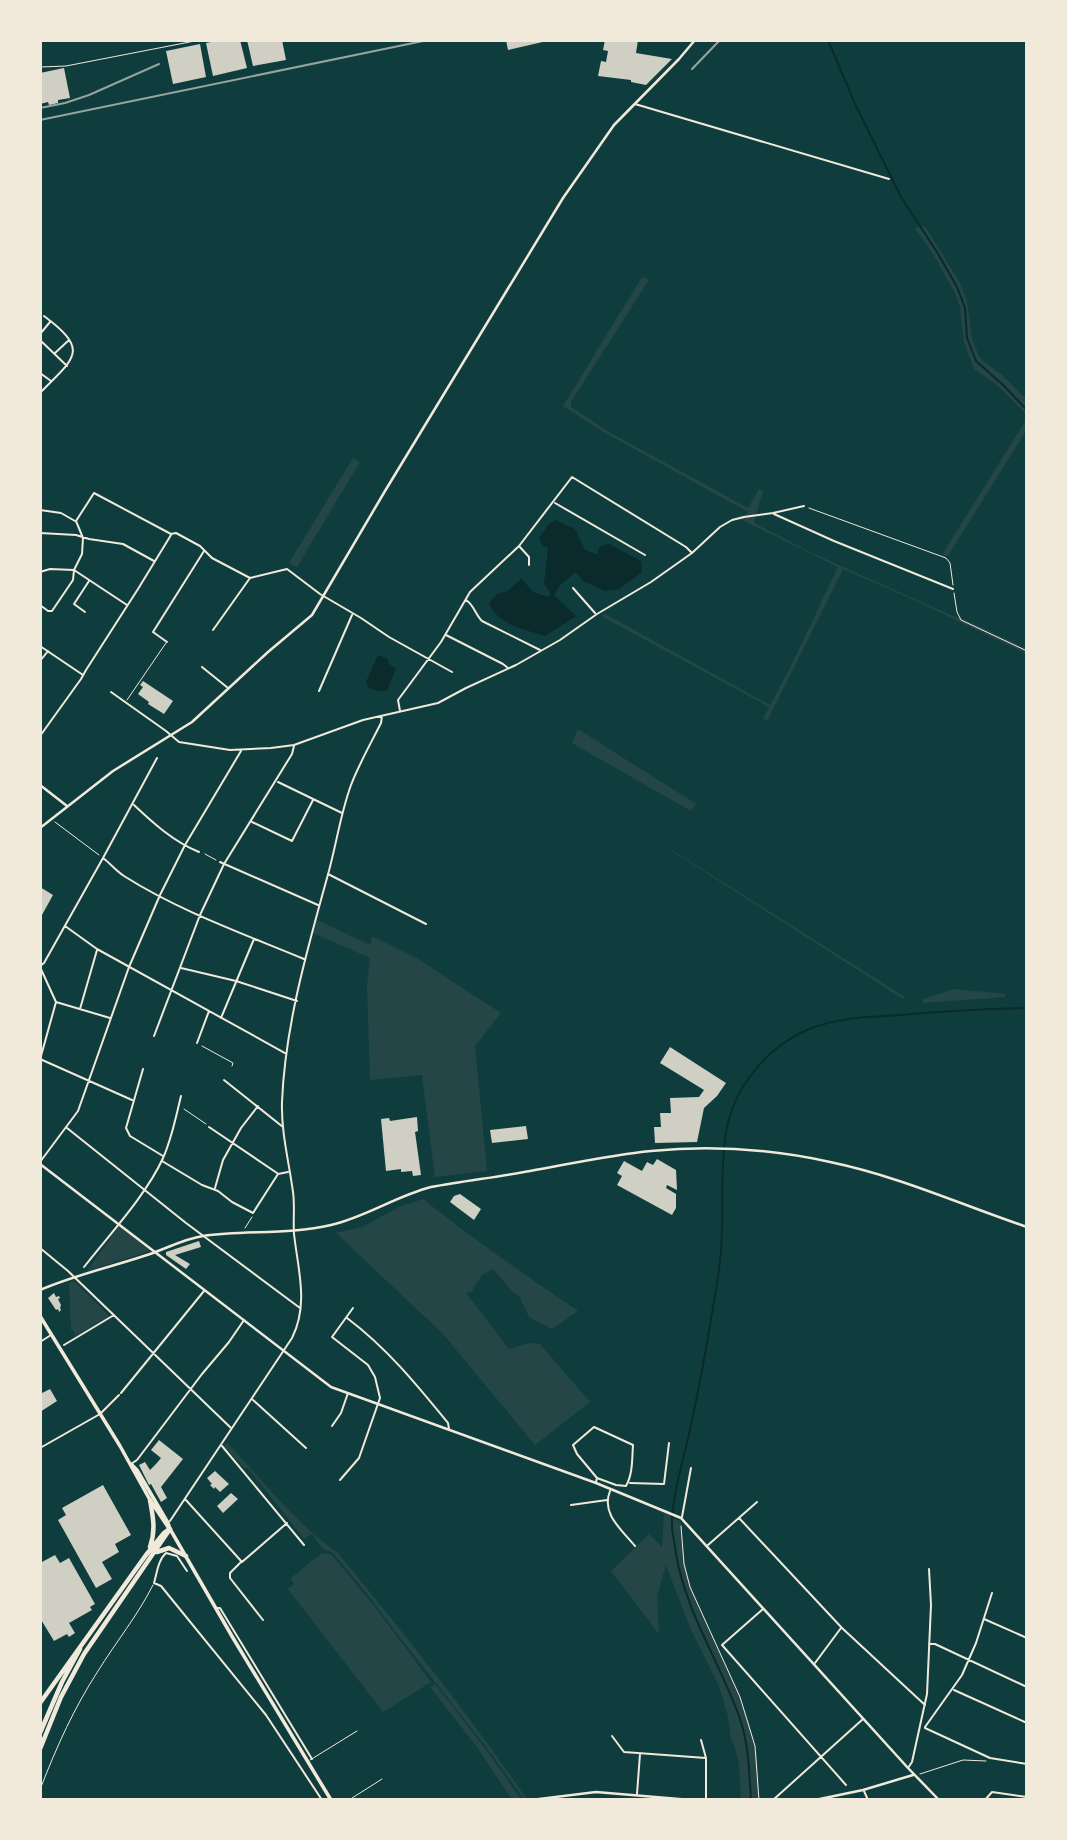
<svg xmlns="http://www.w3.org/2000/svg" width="1067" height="1840" font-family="'Space Grotesk',sans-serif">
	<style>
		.green { fill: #244646 }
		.water { fill: #0a2a2b }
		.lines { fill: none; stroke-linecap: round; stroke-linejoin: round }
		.stream { stroke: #0a2a2b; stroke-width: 2 }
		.building { fill: #cfcfc3 }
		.path { stroke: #f1e9da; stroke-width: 1 }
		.service { stroke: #f1e9da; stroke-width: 1 }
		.minor { stroke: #f1e9da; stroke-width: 2 }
		.tertiary { stroke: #f1e9da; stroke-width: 2.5 }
		.secondary { stroke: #f1e9da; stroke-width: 2.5 }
		.primary { stroke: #f1e9da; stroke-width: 3.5 }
		.motorway { stroke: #f1e9da; stroke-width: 4.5 }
		.rail { stroke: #97a49c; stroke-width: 2 }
	</style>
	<rect width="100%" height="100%" fill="#0f3d3e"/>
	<path class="green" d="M925 226 960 283 967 301 972 339 979 356 983 361 1002 375 1027 400V415L998 386 974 369 964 342 960 307 955 293 936 259 915 228Z
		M642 277 649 280 571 402V407L609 432 748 508 759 489 763 491 754 522 756 524 812 553 955 617 961 618 1027 649V654L914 600 843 569 767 721 763 718 769 707 603 617 602 615 605 614 770 705 790 668 838 567 742 520 738 517 747 514 748 512 600 430 563 406Z
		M1027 418V429L948 556 942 555Z
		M353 458 360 462 297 567 289 563Z
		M578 729 696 804 691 811 572 743Z
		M672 850 905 997 903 999 672 851Z
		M317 920 370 945 372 936 418 959 501 1013 475 1046 487 1171 435 1177 422 1075 370 1080 367 985 370 958 313 933Z
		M954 989 1005 994V997L923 1003V999Z
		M423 1199C473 1239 525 1275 578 1311L552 1329 529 1317 519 1296 511 1290 493 1269 482 1275 472 1291 466 1293 509 1349 529 1343 540 1344 590 1402 535 1445 443 1334 336 1233 362 1227 399 1207Z
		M119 1226 150 1251 87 1271Z
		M74 1281 109 1316 75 1336 73 1330H71L69 1283Z
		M227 1442C259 1477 298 1526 337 1552 403 1632 468 1713 526 1798L524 1799 487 1748 398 1635 368 1595 333 1553 323 1549 312 1534 304 1539 248 1468 245 1469 224 1446Z
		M664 1513 681 1522C681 1589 714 1635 739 1694 745 1710 752 1729 755 1746 759 1763 758 1782 759 1800H741L739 1764 734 1744 731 1740 728 1716 719 1686 691 1630 666 1565 657 1596 659 1634 611 1571 649 1534 662 1547Z
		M322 1553 331 1554 375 1607 431 1682 383 1712 288 1589 294 1584 291 1578Z
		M435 1684 485 1748 521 1799 512 1800 477 1747 430 1687Z"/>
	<path class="water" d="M556 520 575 529 585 550 598 555V550L601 546 609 544 641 561 642 572 619 589 605 591 583 581 576 572 560 585 554 595 576 616 545 636C524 629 498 625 489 603L497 594 508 591 522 578C530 590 535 595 550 596V592L544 584 548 548 543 546 539 538 550 523Z
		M378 655 388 659 389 664 396 669 387 691C381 692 373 690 368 687L366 682Z"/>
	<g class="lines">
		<path class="stream" d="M828 40 855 104 901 197 937 252 957 287 965 308 967 338 976 361 1003 385 1027 410
			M751 1800C749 1771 749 1744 739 1716 719 1661 686 1612 676 1554 675 1545 673 1536 672 1528 671 1500 683 1461 689 1434 697 1398 704 1362 710 1325 714 1301 719 1276 721 1251 724 1215 720 1177 725 1140 730 1088 771 1040 821 1025 846 1017 874 1017 900 1015 942 1011 984 1009 1027 1008"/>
	</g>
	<path class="building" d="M221 40H240L247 68 213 76 206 43Z
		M247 40H282L286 60 253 66Z
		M506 40H547V41L508 50Z
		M605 40H638L636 53 672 59 646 85 631 82V80L598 76 601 61 606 62 608 51 603 50Z
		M200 44 206 77 173 84 166 51Z
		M64 68 70 98 58 100V103L49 105 48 102 40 104V73Z
		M143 681 173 701 164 714 148 704 149 702 138 694 143 687 140 685Z
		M40 887 53 895 42 915 40 914Z
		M670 1047 726 1083 717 1096 704 1108 697 1142 655 1143 654 1127H661L660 1113H671L670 1098 699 1097 704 1090 660 1063Z
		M417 1117 418 1131 415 1132 421 1175 413 1176 412 1171 401 1172V1169L386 1171 381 1119 389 1118 390 1121Z
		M526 1126 528 1139 492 1143 490 1130Z
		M657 1159 676 1170 677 1190 667 1185 666 1188 676 1194V1208L672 1215 617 1185 622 1176 617 1173 624 1161 642 1171 647 1162 653 1165Z
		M460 1194 481 1209 474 1220 450 1202 454 1196Z
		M199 1241 201 1247 175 1255 190 1264 186 1269 166 1255V1252Z
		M54 1293 56 1297 59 1296 60 1298 58 1299 61 1305 60 1308 61 1310 59 1312 58 1309 56 1310 48 1298Z
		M50 1389 57 1401 40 1412V1394Z
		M159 1440 183 1459 161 1487 167 1498 161 1502 151 1484 149 1485 139 1465 145 1462 150 1470 156 1464 161 1458 151 1450Z
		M215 1471 229 1484 220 1492 215 1487 214 1489 210 1485 212 1484 207 1478Z
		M103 1485 131 1535 115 1544 119 1552 102 1562 112 1579 96 1588 58 1520 66 1515 62 1508Z
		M231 1493 238 1499 223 1513 217 1506Z
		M55 1555 60 1563 69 1558 95 1604 90 1607 92 1610 69 1623 75 1633 69 1637 67 1634 54 1641 40 1618V1563Z"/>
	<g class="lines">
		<path class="path" d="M809 508 946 558 950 563 953 585
			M954 593 957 612 961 620 1027 651
			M55 822 99 855
			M205 854 216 860
			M202 1046 233 1063 232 1066
			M184 1109 206 1124
			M245 1228 252 1217
			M681 1526 684 1564 690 1587 740 1697 755 1746 759 1800
			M920 1774 963 1760 986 1761"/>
		<path class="service" d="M40 67 66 66 200 40
			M127 700 166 643
			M310 1760 357 1731
			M41 1787C57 1746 74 1708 98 1671 116 1642 138 1615 153 1585
			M349 1800 382 1779"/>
		<path class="minor" d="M635 104 889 179
			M40 334 50 322
			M40 340 67 366
			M55 353 69 340
			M40 373 51 381
			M40 393C74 358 91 351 44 316
			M555 503 645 555
			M40 510 61 513 75 521
			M774 514 834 541 953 589
			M40 533 76 535 89 539 123 544 154 561
			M519 546 529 557V565
			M40 572 50 569 74 570 127 605
			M573 588 595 613
			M466 600C474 605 475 614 482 621L540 650
			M40 605 48 611H52L73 580 74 570 82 554 83 538 76 521 94 493 171 534 176 533 200 546 212 558 250 578
			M85 612 74 604 89 581
			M213 630 250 578 287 569 320 594 361 618 389 637 452 672
			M446 635 503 664 508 668
			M167 642 153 632 204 551
			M40 646 83 675
			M40 661 48 651
			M202 667 228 688
			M319 691 352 615
			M111 692 166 731 179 742 230 750 271 748 294 745 363 720 438 703 466 688 516 665 560 640 597 614 651 582 692 553 720 527 732 520 744 517 773 513 804 506
			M400 711 398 700 441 642 470 592 519 546 572 477 686 547 692 553
			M40 736 81 679 86 670 138 589 171 535
			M278 782 342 813
			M134 805C153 823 174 842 199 852
			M252 822 292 841 313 800
			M103 858C111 864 116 871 124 876 179 911 244 934 304 959
			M220 862 318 905
			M328 874 426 924
			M65 926 97 949 285 1053
			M40 966 44 963 103 858 157 758
			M40 967 56 1002 41 1056
			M181 968 236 981 297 1001
			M56 1002 110 1018
			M80 1009 97 950
			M221 1018 254 939
			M154 1036 200 915 224 864 292 754 294 746
			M197 1043 209 1011
			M40 1059 132 1100
			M143 1069 126 1128 130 1136 163 1156
			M224 1080 283 1127
			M209 1127 277 1173
			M67 1128 186 1223 300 1308
			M162 1161 202 1185 218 1191 232 1202 253 1213 278 1174 288 1172
			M40 1162 78 1111 129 967 160 895 185 845 241 751
			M215 1188 223 1160 241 1128 258 1106
			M40 1248 68 1271 231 1428
			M84 1267C109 1235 147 1194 163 1158 172 1138 176 1116 181 1096
			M347 1318C387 1348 417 1385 448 1423L449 1429
			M40 1342 51 1335
			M64 1345 114 1315
			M121 1393 204 1291
			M253 1400 306 1448
			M332 1426 341 1413 348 1393
			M222 1446 304 1545
			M40 1448 100 1414 119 1395
			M131 1464 137 1460 202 1374 229 1342 244 1320
			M340 1480 359 1458 380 1398 375 1377 368 1365 332 1337 353 1308
			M596 1482 597 1478 577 1454 573 1445 594 1427 633 1445C632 1458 633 1474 626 1486L616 1485 597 1478
			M630 1483 664 1484 669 1443
			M610 1491C601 1514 621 1529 635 1546
			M185 1499 242 1562 287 1523
			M571 1505 607 1500
			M682 1517 691 1468
			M739 1518 842 1628 925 1705
			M170 1521 292 1338C309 1304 298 1270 294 1234 293 1220 295 1206 293 1192 289 1162 281 1132 282 1102 285 1026 307 951 327 878 336 847 340 815 351 785 359 764 371 743 381 723L382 716
			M708 1545 757 1502
			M241 1562 230 1573V1578L263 1620
			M187 1571 177 1556 166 1553C158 1560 157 1573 154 1583L161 1586 266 1715 322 1800
			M217 1608H220L312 1759
			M763 1609 722 1645 846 1785
			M984 1619 1027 1638
			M929 1644H935L1027 1687
			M815 1663 841 1628
			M954 1690 1027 1723
			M925 1727 962 1675 976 1643 992 1593
			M925 1728 990 1758 1027 1764
			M612 1736 624 1752 706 1758
			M701 1740 706 1758V1800
			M908 1768 912 1762 927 1694 931 1605 929 1569
			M864 1791 868 1800
			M637 1794 640 1754
			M773 1800 863 1719
			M985 1800 992 1792 1027 1797"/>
		<path class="tertiary" d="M40 785 67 806
			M40 828 113 771 192 722 268 652 312 615 385 491 563 198 614 125 679 59 695 40
			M40 1164 331 1387 596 1483 681 1518 908 1768 939 1800
			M531 1800 596 1792 691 1800
			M815 1800 863 1790 913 1775"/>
		<path class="secondary" d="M40 1290C75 1275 111 1267 147 1255 166 1249 183 1239 203 1236 245 1230 289 1235 331 1225 366 1217 396 1196 431 1187 464 1181 497 1177 530 1171 570 1164 610 1155 651 1151 711 1145 771 1149 830 1162 898 1176 962 1205 1027 1227"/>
		<path class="primary" d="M40 1316 120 1446 150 1500 168 1527
			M131 1464 137 1470 168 1523 170 1529 233 1638 331 1800"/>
		<path class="motorway" d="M150 1500C153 1517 156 1530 150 1547
			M157 1552 169 1548 186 1556
			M40 1703 146 1555 164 1533 168 1530
			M40 1733 62 1682 80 1649
			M40 1749 61 1697 84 1654 170 1529"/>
		<path class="rail" d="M692 69 720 40
			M40 108 65 103 89 95 159 64
			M40 120 428 40"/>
	</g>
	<rect width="1067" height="1840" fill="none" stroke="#f1e9da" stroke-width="84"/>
</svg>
